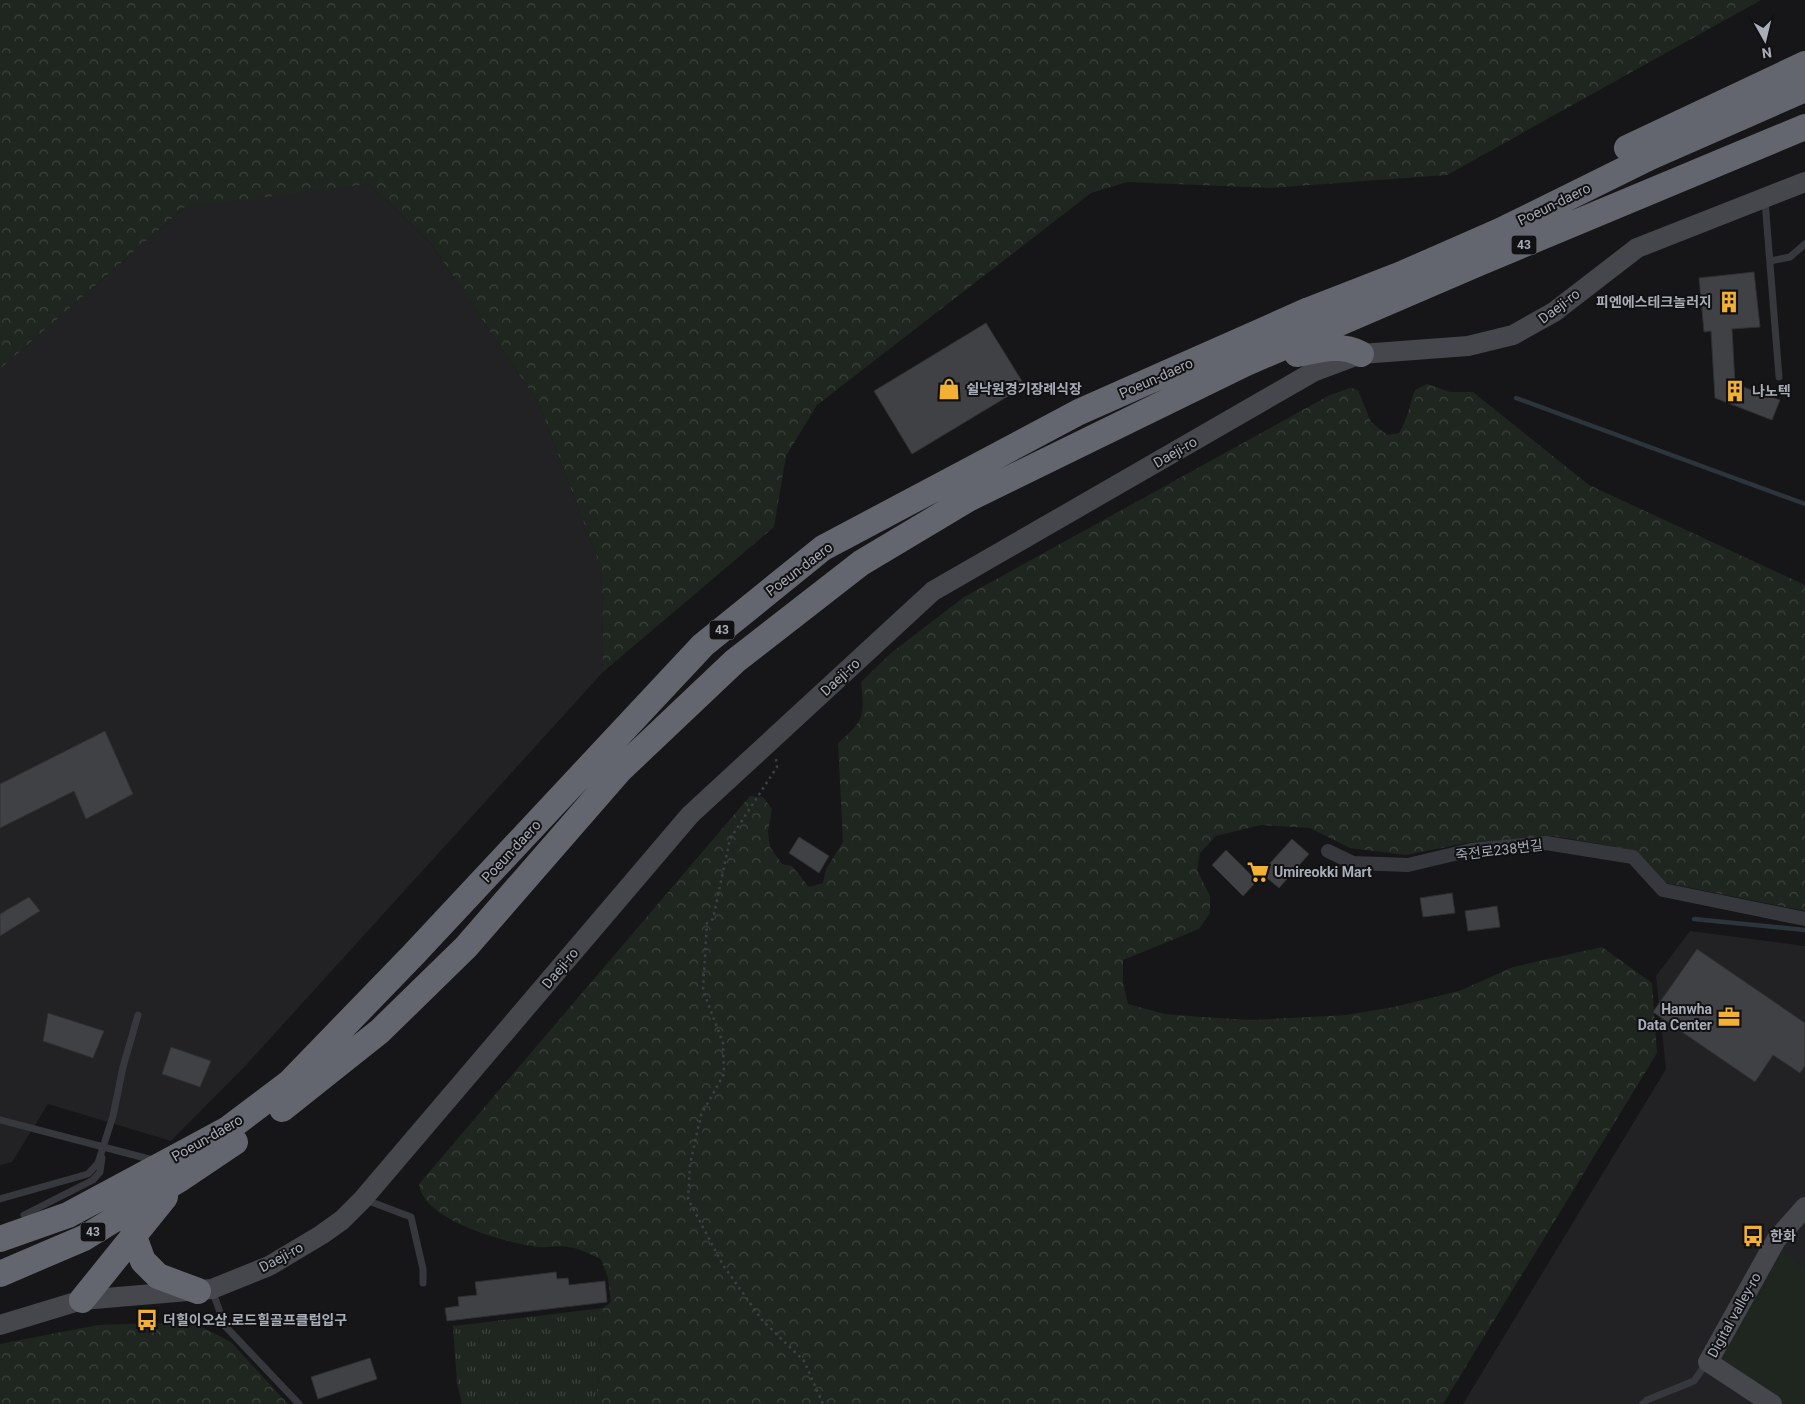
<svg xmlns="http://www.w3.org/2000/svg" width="1805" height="1404" font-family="Roboto,'Noto Sans KR',sans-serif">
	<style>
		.built { fill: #222225 }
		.grass { fill: url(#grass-tufts) }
		.forest { fill: url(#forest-crowns) }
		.park { fill: #1e261f }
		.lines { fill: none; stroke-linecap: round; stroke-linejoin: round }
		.stream { stroke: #2c353c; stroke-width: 4.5 }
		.building { fill: #404145; stroke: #303034 }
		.path { stroke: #3d3f44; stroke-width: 2.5; stroke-dasharray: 2.5 4; stroke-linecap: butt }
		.lane { stroke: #37383d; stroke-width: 7 }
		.street { stroke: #37383d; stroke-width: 14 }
		.secondary { stroke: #45474d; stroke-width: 20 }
		.highway { stroke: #63666e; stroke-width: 26 }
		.labels { text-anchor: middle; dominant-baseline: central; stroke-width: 4; stroke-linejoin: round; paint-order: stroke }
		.shield { fill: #111113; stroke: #7b7e86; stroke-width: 1 }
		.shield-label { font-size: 12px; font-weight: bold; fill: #a8adb8 }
		.street-label { font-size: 14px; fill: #a8adb8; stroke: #111113 }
		.poi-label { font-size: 14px; font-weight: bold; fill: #a8adb8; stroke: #111113; text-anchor: start }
	</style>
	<defs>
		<pattern id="grass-tufts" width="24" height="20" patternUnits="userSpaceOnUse" patternTransform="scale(1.25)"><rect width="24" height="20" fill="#1e261f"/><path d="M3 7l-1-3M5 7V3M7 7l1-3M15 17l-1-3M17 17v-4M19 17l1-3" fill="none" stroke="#3c433d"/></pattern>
		<pattern id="forest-crowns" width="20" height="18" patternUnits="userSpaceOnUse" patternTransform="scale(1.25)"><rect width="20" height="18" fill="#1e261f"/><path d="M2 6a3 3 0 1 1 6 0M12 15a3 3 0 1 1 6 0" fill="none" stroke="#3c433d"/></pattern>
	</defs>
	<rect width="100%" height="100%" fill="#161618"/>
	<path class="built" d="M369 184 430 242 539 404 602 571 603 672 247 1064 171 1141 48 1104 12 1162 0 1165V369L192 201Z
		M1690 931 1805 946V1404H1463L1666 1069 1656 976Z"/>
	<path class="grass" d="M603 1308 596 1404H462L457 1383 453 1326Z"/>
	<path class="forest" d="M0 0H1761L1447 175 1270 188 1127 182 1091 193 817 405 786 456 774 527 603 672 602 571 539 404 430 242 369 184 185 207 0 369Z
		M1427 384 1450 392H1473L1589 485 1805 585V911L1666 883 1633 850 1553 836 1466 843 1406 855 1350 848 1310 828 1261 825 1216 836 1200 853 1197 870 1210 896V913L1199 929 1123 960V982L1128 1004 1165 1014 1202 1017 1252 1020 1346 1015 1394 1007 1459 991 1513 967 1602 947 1652 983 1657 1053 1443 1404H596L603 1308 611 1302 608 1278 601 1259C591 1255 579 1248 569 1247 559 1245 548 1248 538 1247 506 1243 422 1220 419 1184L750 796 763 797 772 809 768 831 770 847 782 864 792 866 809 887 823 883 826 869 843 842 838 743C864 721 865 716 861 682L891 653 964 597 1330 395 1350 388 1358 390 1371 422 1387 435 1399 433C1408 419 1409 405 1415 390Z
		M192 1322 231 1342 288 1404H0V1344L98 1325Z"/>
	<path class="park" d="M1782 1251 1805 1269V1404H1785L1727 1366 1724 1361 1725 1342Z"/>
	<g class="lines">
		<path class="stream" d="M1516 398 1805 504
			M1694 919 1805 930"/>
	</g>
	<path class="building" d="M1754 272 1760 327 1732 329 1735 384 1780 400 1772 420 1715 398 1711 331 1704 332 1699 278Z
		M986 323 1025 386 912 454 874 391Z
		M105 731 133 794 86 819 74 791 0 828V784Z
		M799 837 829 856 819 873 789 853Z
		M1292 839 1309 854 1279 888 1261 873Z
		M1226 850 1257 881 1243 896 1212 865Z
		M1452 893 1455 913 1423 917 1420 898Z
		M29 897 40 911 0 936V914Z
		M1497 906 1500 927 1468 931 1465 911Z
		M1697 949 1805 1023V1066L1800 1073 1773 1055 1755 1082 1653 1012Z
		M48 1013 104 1031 93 1058 43 1041Z
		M171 1047 211 1061 200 1087 162 1074Z
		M556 1272 557 1279 568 1278 569 1285 605 1281 607 1302 447 1321 445 1308 459 1306 458 1297 477 1295 475 1282Z
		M370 1358 377 1379 318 1399 311 1377Z"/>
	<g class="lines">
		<path class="path" d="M776 759 777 767 730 839 713 919 707 923 703 990 723 1043 724 1074 701 1115 690 1164 688 1199 723 1265 762 1320 804 1361 823 1404"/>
		<path class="lane" d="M1765 201 1779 377
			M1770 261 1790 257 1805 244
			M0 1120 153 1160
			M0 1199 88 1174 98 1163 113 1116 123 1067 138 1015
			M366 1200 411 1217 423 1269V1283
			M24 1215 93 1180 100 1172 102 1158
			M212 1290 225 1326 299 1404
			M1643 1404 1647 1400 1694 1381 1707 1362"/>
		<path class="street" d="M1328 851 1353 863 1408 865 1471 850 1546 843 1633 857 1663 890 1805 919"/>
		<path class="secondary" d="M0 1325 82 1300 212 1289 269 1266 321 1235 342 1220 363 1199 690 815 933 591 1313 372 1361 354 1468 346 1513 335 1554 312 1637 248 1805 182
			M1772 1404 1708 1362 1776 1240 1805 1207"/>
		<path class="highway" d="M1627 148 1805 64
			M1297 354C1319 350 1340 343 1361 354
			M282 1109 380 1031 466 947 620 770 735 661 861 563 968 499 1244 364 1479 263 1805 127
			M133 1234 143 1261 158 1276 198 1291
			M0 1239 68 1215 191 1149 228 1129 289 1083 413 955 703 645 823 548 1079 412 1309 310 1404 273 1500 231 1650 157 1805 89
			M0 1274 84 1238 180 1179 235 1142
			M82 1300 165 1197"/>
	</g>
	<defs>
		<g id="building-bare" transform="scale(1.725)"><path d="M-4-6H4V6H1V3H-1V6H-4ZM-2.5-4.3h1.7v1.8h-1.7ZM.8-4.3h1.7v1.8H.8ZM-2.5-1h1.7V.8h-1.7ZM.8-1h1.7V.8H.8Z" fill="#f2b134" stroke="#111113" stroke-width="2.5" paint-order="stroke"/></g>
		<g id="shop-bare" transform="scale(1.725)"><path d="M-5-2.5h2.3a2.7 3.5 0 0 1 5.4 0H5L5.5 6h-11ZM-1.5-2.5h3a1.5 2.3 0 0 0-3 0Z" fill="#f2b134" stroke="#111113" stroke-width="2.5" paint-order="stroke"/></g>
		<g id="supermarket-bare" transform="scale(1.725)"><path d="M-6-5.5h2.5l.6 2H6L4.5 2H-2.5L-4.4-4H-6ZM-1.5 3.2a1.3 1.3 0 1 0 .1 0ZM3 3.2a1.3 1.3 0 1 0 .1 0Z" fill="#f2b134" stroke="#111113" stroke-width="2.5" paint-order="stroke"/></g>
		<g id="office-bare" transform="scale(1.725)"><path d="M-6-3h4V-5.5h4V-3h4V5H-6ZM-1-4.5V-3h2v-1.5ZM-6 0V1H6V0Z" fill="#f2b134" stroke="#111113" stroke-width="2.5" paint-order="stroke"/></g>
		<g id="bus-bare" transform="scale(1.725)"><path d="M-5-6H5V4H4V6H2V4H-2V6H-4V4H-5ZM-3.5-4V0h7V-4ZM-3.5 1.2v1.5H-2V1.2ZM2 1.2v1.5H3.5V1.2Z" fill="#f2b134" stroke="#111113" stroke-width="2.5" paint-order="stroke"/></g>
	</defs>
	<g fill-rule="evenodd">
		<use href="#building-bare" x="1729" y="302"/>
		<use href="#shop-bare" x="949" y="389"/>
		<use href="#building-bare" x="1735" y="391"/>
		<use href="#supermarket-bare" x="1258" y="872"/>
		<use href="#office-bare" x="1729" y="1017"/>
		<use href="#bus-bare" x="1753" y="1236"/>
		<use href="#bus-bare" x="147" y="1320"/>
	</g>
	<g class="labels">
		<g class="shield">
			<rect x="1511.5" y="235.5" width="25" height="19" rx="4"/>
			<rect x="709.5" y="620.5" width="25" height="19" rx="4"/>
			<rect x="80.5" y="1222.5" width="25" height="19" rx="4"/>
		</g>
		<g class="shield-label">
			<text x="1524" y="245">43</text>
			<text x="722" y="630">43</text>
			<text x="93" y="1232">43</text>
		</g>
		<g class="street-label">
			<text transform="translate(1554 204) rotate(-26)">Poeun-daero</text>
			<text transform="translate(1559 306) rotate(-37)">Daeji-ro</text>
			<text transform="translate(1156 378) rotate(-24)">Poeun-daero</text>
			<text transform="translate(1175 452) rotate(-30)">Daeji-ro</text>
			<text transform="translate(799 569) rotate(-37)">Poeun-daero</text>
			<text transform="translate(840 677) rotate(-43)">Daeji-ro</text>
			<text transform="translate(1499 850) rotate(-7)">죽전로238번길</text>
			<text transform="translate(511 851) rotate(-47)">Poeun-daero</text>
			<text transform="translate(560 968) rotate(-50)">Daeji-ro</text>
			<text transform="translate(207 1138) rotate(-30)">Poeun-daero</text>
			<text transform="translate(281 1257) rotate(-28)">Daeji-ro</text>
			<text transform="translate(1734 1315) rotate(-61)">Digital valley-ro</text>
		</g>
		<g class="poi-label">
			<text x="1712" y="302" text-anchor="end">피엔에스테크놀러지</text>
			<text x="966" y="389">쉴낙원경기장례식장</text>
			<text x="1752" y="391">나노텍</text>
			<text x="1274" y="872">Umireokki Mart</text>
			<text x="1712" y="1009" text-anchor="end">Hanwha<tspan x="1712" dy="16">Data Center</tspan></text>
			<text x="1770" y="1236">한화</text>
			<text x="163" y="1320">더힐이오삼.로드힐골프클럽입구</text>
		</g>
	</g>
	<g transform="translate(1765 40) rotate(172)" stroke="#111113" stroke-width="4" paint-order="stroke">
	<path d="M0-4L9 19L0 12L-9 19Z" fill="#a8adb8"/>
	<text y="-8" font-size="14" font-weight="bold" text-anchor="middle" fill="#a8adb8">N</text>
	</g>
</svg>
